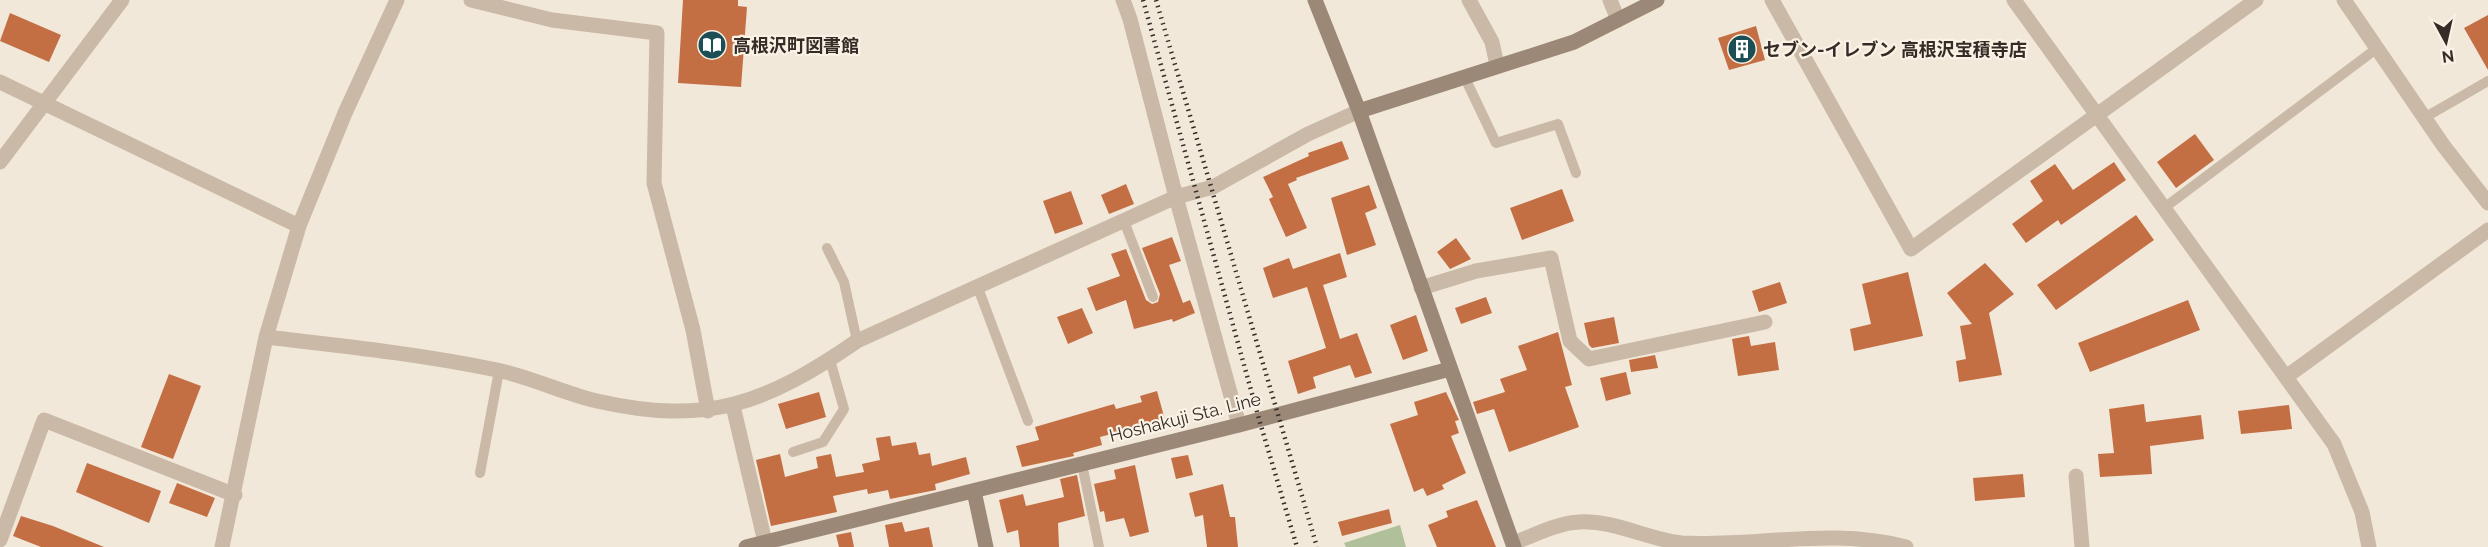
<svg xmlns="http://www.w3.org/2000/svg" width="2488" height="547" font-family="Raleway,'Noto Sans JP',sans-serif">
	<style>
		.green { fill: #b0c09a }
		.building { fill: #c46e44 }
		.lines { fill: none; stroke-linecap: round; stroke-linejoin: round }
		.lane { stroke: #c9b9a6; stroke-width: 10 }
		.street { stroke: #c9b9a6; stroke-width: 15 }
		.secondary { stroke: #9c8877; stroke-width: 15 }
		.rail { stroke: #352c27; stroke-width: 4.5; stroke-dasharray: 1.5 4.5; stroke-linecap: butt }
		.labels { text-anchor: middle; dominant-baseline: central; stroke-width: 4.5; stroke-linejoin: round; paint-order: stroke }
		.poi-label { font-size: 18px; font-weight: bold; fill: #352c27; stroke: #f9f2e5; text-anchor: start }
		.street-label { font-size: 18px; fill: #352c27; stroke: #f9f2e5 }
	</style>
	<rect width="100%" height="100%" fill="#f1e8d9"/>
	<path class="green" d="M1400 525 1406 547H1346L1344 543Z"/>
	<path class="building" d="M683 0H738V6L747 7 741 87 678 83Z
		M10 13 61 35 49 62 0 41Z
		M2488 15V70L2464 28Z
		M1756 26 1765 60 1729 70 1718 38Z
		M2195 134 2214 160 2176 188 2157 162Z
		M1342 141 1349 159 1296 178 1297 180 1288 184 1307 228 1286 237 1269 199 1273 197 1263 177 1309 156 1308 153Z
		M2114 162 2126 180 2061 225 2058 220 2026 243 2012 224 2043 201 2030 181 2055 164 2073 190Z
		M1126 184 1134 204 1109 214 1101 195Z
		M1369 185 1377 208 1365 213 1376 245 1347 255 1331 198Z
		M1562 189 1574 221 1522 240 1510 208Z
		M1071 191 1083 224 1055 234 1043 201Z
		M2136 215 2154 240 2056 310 2037 285Z
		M1172 237 1181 261 1169 265 1183 303 1190 300 1195 313 1173 322 1172 319 1134 329 1126 300 1096 311 1087 288 1120 276 1111 254 1126 249 1146 300 1152 304 1158 302 1160 294 1142 248Z
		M1456 238 1471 259 1450 269 1437 252Z
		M1340 253 1347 277 1323 285 1340 339 1357 333 1372 373 1355 378 1350 365 1313 377 1316 388 1298 394 1288 361 1326 348 1307 287 1273 298 1263 268 1289 258 1293 269Z
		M1985 263 2014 294 1989 313 2002 375 1959 382 1956 361 1966 359 1960 326 1972 324 1947 293Z
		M1908 272 1923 336 1854 351 1850 329 1871 324 1862 284Z
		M1780 282 1787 303 1759 312 1752 291Z
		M1486 297 1492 313 1461 324 1455 308Z
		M2188 300 2200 330 2090 372 2078 343Z
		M1082 308 1093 333 1068 344 1057 317Z
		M1416 315 1428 351 1403 360 1390 325Z
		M1614 317 1619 343 1592 348 1589 345 1584 323Z
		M1558 332 1572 385 1565 387 1579 427 1509 452 1494 409 1477 414 1473 402 1505 392 1500 379 1527 370 1518 346Z
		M1749 336 1751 346 1775 342 1779 370 1738 376 1732 339Z
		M1655 355 1658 368 1631 372 1629 360Z
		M1626 372 1631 394 1606 401 1600 378Z
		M169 374 201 386 173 459 141 447Z
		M1157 391 1165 420 1100 437 1102 445 1073 453 1074 456 1022 467 1016 446 1039 440 1035 427 1114 404 1116 409 1142 402 1140 396Z
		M819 392 826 417 786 429 778 404Z
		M1446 392 1459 420 1455 421 1459 433 1451 436 1466 473 1442 485 1444 489 1427 496 1423 488 1414 492 1390 424 1418 415 1414 402Z
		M2144 404 2146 422 2201 415 2204 439 2150 446 2152 474 2100 477 2098 454 2114 453 2109 409Z
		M2289 405 2292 429 2241 434 2238 411Z
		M890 436 892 446 916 442 919 455 930 453 932 466 966 457 970 474 935 484 936 490 890 499 888 490 868 494 867 489 833 496 837 512 771 526 756 460 780 454 785 477 818 468 816 457 831 454 836 477 864 472 862 464 880 460 876 438Z
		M1188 455 1193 475 1176 479 1171 458Z
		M87 463 161 491 149 523 76 492Z
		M1135 465 1149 532 1130 537 1124 518 1106 522 1104 511 1100 512 1094 484 1116 479 1114 470Z
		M2023 474 2025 497 1975 501 1973 478Z
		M1077 475 1085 516 1058 523 1059 547H1020L1018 530 1007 533 999 500 1023 494 1026 506 1064 497 1060 479Z
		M177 483 215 498 207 517 169 503Z
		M1223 484 1230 517H1235L1238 547H1207L1203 515 1195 517 1189 493Z
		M1477 500 1496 547H1437L1428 525 1448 517 1446 511Z
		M1389 509 1392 523 1342 536 1338 522Z
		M21 516 53 526 104 547H41L13 536Z
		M902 522 905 532 929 527 933 547H889L885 525Z
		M851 532 854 547H839L836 535Z"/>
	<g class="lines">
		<path class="lane" d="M1464 76 1496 143 1558 124 1576 173
			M2424 118 2488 81
			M2164 208 2376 49
			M1124 221 1153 297
			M827 248 844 282 857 341
			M978 288 1028 421
			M793 452 823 442 844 409 830 360
			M1082 464 1099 547
			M480 473 499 371"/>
		<path class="street" d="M471 0 552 20 657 33 654 183 693 330 708 411
			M1123 0 1130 19 1176 197 1239 425
			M1469 0 1492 42 1497 65
			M1610 0 1618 20
			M1772 0 1911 249 2256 0
			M2014 0 2334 444 2362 512 2369 547
			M2344 0 2443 145 2488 203
			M0 82 299 226
			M0 162 122 0
			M1421 288 1476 271 1551 258 1570 341 1589 359 1765 322
			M266 337C343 346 420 354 497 370 531 377 563 393 597 401 707 426 766 404 857 341L1176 197 1213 187 1308 134 1359 111
			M2286 377 2488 230
			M733 406 765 542
			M2076 476 2082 547
			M0 540 44 420 235 495
			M1513 543C1533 536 1557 523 1579 522 1615 520 1646 539 1682 543 1757 547 1832 527 1906 547
			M222 547 266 337 299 226 345 113 397 0"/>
		<path class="secondary" d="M1315 0 1359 111 1514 547
			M1359 111 1574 42 1657 0
			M974 491 986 547
			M746 547 1239 425 1450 369"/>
		<path class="rail" d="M1143 0 1259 419 1297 547
			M1156 0 1317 547"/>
	</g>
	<defs>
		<g id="library-disc" transform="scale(1.5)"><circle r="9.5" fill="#1d4d55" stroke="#f9f2e5"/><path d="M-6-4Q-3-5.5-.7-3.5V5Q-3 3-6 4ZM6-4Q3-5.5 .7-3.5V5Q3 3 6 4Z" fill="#fff"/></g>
		<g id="building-disc" transform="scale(1.5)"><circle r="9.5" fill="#1d4d55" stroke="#f9f2e5"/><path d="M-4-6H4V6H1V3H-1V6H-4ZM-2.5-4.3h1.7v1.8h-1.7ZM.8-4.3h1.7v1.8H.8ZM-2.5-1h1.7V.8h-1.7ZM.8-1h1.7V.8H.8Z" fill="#fff"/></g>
	</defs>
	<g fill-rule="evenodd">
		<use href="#library-disc" x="712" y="45"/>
		<use href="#building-disc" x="1742" y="49"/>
	</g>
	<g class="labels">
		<g class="poi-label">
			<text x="733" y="45">高根沢町図書館</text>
			<text x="1763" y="49">セブン-イレブン 高根沢宝積寺店</text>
		</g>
		<g class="street-label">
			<text transform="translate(1185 417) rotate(-14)">Hoshakuji Sta. Line</text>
		</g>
	</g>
	<g transform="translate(2446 42) rotate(172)" stroke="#f9f2e5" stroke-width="4.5" paint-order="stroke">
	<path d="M0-4.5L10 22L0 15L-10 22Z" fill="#352c27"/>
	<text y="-9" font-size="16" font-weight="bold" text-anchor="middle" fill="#352c27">N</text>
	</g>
</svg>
